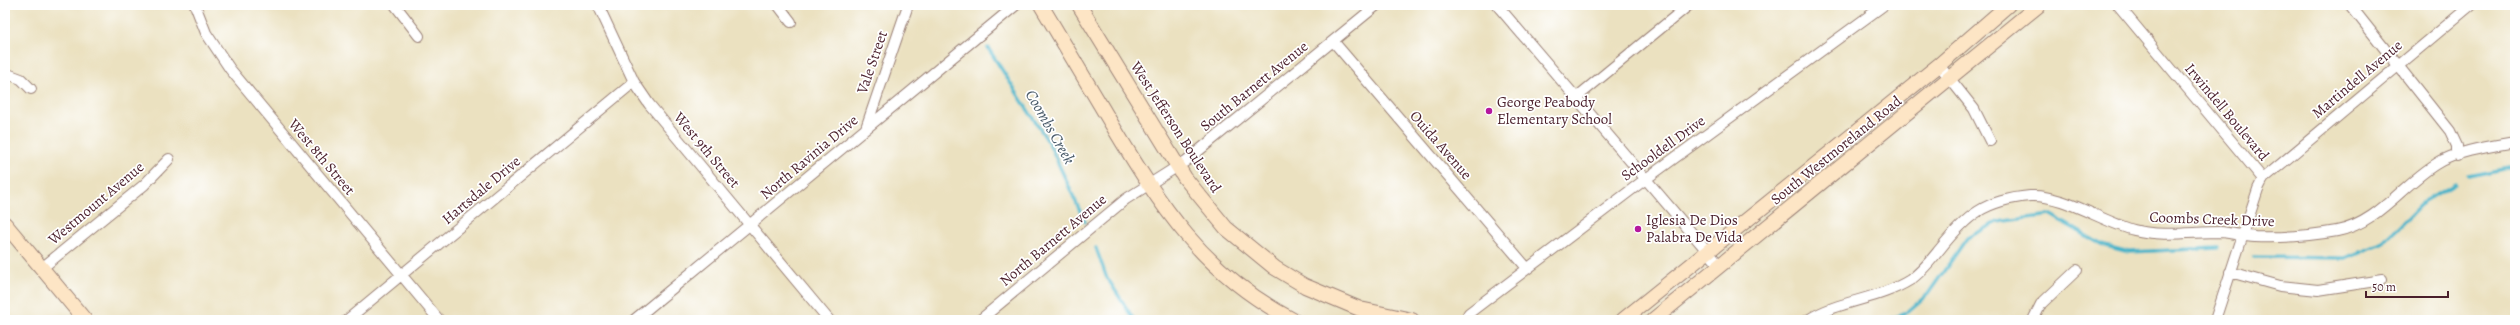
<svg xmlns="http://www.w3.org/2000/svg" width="2520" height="325" font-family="Alegreya,serif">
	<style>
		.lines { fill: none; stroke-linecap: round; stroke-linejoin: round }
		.stream { stroke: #4ab4c9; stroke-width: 3.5 }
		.street-casing { stroke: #9a8076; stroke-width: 12 }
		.secondary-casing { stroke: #9a8076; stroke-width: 16 }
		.street { stroke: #fff; stroke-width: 10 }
		.secondary { stroke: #fde5c5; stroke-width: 14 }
		.poi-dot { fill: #b5179e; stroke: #fff; stroke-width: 1.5 }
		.labels { text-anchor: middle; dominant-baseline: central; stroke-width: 3.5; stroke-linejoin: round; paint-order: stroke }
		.street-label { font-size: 15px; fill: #4a1f2b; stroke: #fff }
		.poi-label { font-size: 15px; fill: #4a1f2b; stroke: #fff; text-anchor: start }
		.water-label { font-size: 16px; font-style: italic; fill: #4a5b6a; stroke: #fff }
	</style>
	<rect width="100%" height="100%" fill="#fff"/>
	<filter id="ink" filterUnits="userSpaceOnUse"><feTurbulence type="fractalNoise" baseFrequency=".025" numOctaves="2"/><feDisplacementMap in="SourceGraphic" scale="8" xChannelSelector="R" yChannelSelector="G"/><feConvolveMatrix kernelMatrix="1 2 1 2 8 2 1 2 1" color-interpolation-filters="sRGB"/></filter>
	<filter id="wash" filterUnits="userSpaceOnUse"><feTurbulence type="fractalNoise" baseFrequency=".012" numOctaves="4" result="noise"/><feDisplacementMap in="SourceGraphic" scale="16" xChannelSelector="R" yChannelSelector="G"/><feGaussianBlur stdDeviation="0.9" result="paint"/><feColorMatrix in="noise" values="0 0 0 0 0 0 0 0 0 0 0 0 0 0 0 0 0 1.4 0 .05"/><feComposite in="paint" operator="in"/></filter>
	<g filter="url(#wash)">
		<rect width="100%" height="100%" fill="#ebe1c0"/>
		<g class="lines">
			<path class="stream" d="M991 5H992
				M988 48 1049 143 1085 222
				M2468 176 2515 167
				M1096 248 1106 276 1134 320
				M2253 257 2345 258 2384 242 2420 205 2455 184
				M1888 320 1906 313 1928 294 1967 238 1998 222 2051 215 2102 245 2129 252 2218 248"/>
		</g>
	</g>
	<g filter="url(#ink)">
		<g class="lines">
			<g class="street-casing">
				<path id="street" d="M195 5 206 33 230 69 439 320
					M395 5 419 36
					M598 5 634 82 649 104 829 320
					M778 5 791 22
					M1497 5 1720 266
					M2118 5 2263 179
					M2350 5 2450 131 2457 146V156
					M1333 41 1527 268
					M1939 65 1974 109 1990 141
					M5 73 21 79 31 89
					M1577 97 1689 5
					M866 128 908 5
					M42 268 144 185 169 159
					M2230 272 2280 286 2318 290 2382 280
					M347 320 634 82
					M634 320 1016 5
					M980 320 1126 199 1186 161 1377 5
					M1465 320 1469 313 1639 184 1884 5
					M1808 320C1839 300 1878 300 1910 280 1922 272 1931 260 1940 249 1967 215 1985 200 2030 196 2063 194 2102 222 2134 230 2163 237 2191 232 2220 232 2232 233 2243 236 2255 237 2283 238 2309 236 2337 231 2378 223 2402 185 2436 164 2456 151 2492 146 2515 142
					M2033 320 2041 304 2077 270
					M2215 320 2258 189 2263 179 2471 5"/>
			</g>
			<g class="secondary-casing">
				<path id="secondary" d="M1041 5C1064 44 1087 83 1111 123 1161 207 1203 273 1293 320
					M1079 5 1185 178 1226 228 1275 268 1305 286 1360 309 1412 320
					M5 224 85 320
					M1623 320 1939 65 2008 5
					M1653 320 2039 5"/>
			</g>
			<use href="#street" class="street"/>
			<use href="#secondary" class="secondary"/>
		</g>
	</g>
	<g class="poi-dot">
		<circle cx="1489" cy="111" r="4"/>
		<circle cx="1638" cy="229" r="4"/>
	</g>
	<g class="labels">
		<g class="street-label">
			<text transform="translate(872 62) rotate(-71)">Vale Street</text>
			<text transform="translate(2357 79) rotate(-40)">Martindell Avenue</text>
			<text transform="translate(1254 86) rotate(-39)">South Barnett Avenue</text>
			<text transform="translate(2227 112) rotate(50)">Irwindell Boulevard</text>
			<text transform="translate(1176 127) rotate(57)">West Jefferson Boulevard</text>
			<text transform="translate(1441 145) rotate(49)">Ouida Avenue</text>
			<text transform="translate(1663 148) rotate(-36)">Schooldell Drive</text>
			<text transform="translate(707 150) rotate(50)">West 9th Street</text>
			<text transform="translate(1836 150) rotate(-39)">South Westmoreland Road</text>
			<text transform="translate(322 157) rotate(50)">West 8th Street</text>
			<text transform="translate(809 157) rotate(-40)">North Ravinia Drive</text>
			<text transform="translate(481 190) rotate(-40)">Hartsdale Drive</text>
			<text transform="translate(96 203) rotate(-40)">Westmount Avenue</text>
			<text transform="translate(2212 219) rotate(2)">Coombs Creek Drive</text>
			<text transform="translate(1053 240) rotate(-40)">North Barnett Avenue</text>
		</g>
		<g class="poi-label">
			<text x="1497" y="102">George Peabody<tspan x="1497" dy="17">Elementary School</tspan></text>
			<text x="1646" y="220">Iglesia De Dios<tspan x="1646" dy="17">Palabra De Vida</tspan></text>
		</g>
		<g class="water-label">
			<text transform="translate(1050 127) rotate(60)">Coombs Creek</text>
		</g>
	</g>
	<rect width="2520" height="325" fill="none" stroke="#fff" stroke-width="20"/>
	<path d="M2366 291v6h82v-6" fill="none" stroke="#4a1f2b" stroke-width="2"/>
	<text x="2372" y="291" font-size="12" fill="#4a1f2b" stroke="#ffffff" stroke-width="3" paint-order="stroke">50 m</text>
</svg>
